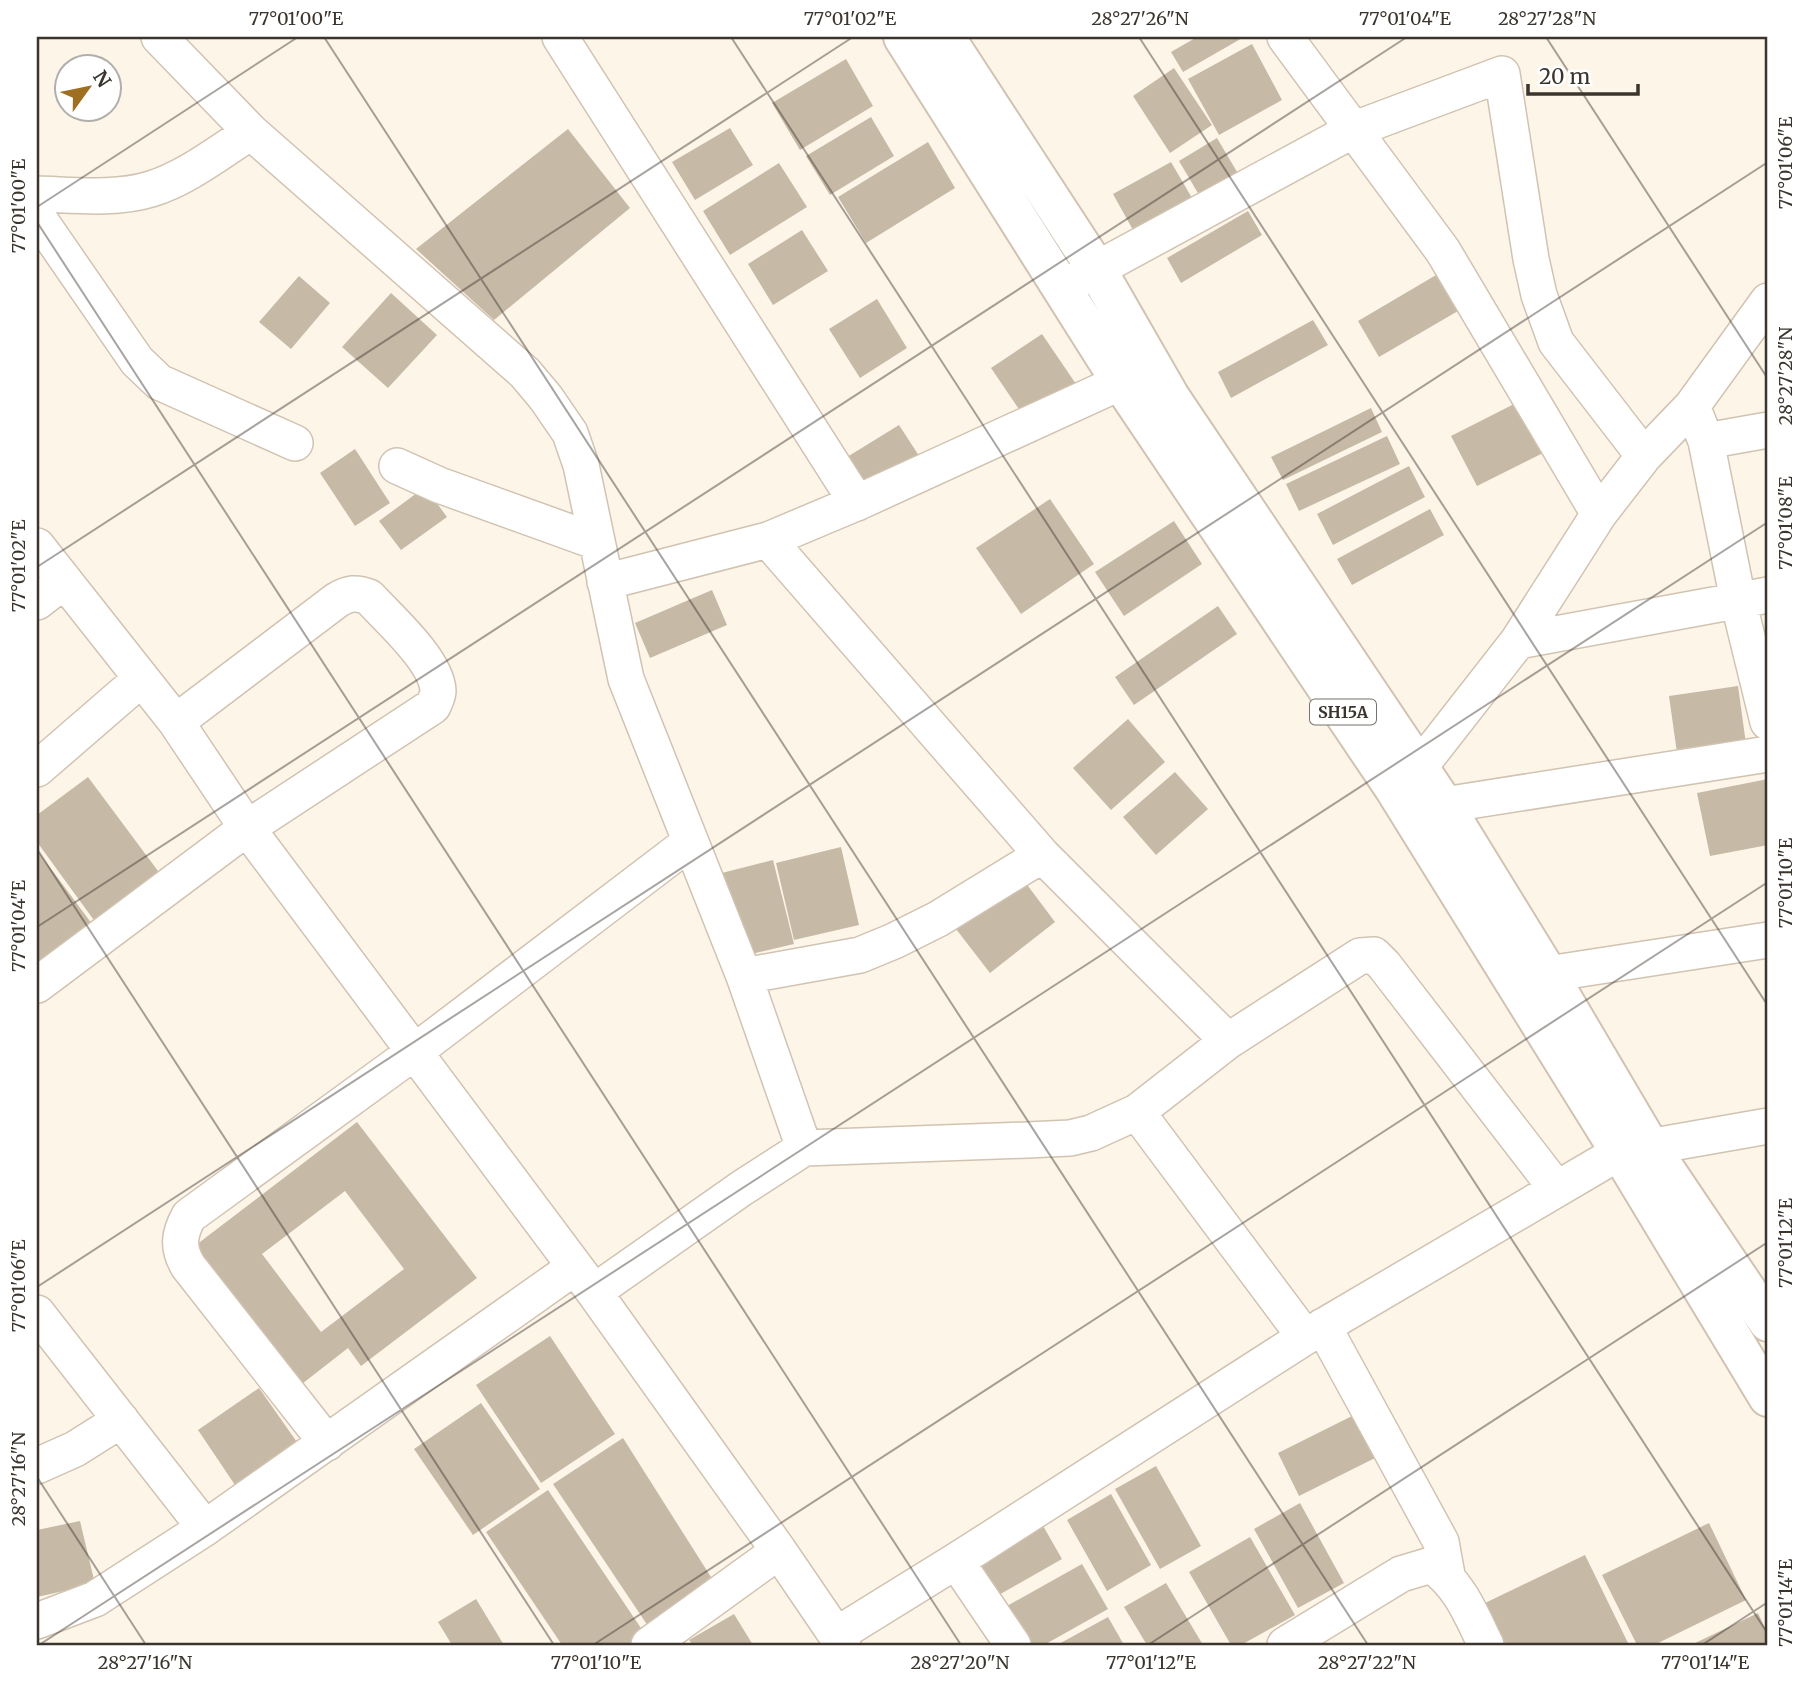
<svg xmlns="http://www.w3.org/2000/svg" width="1805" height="1682" font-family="Merriweather,serif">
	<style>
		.building { fill: #c6b9a6; fill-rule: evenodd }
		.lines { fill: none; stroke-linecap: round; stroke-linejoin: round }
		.street-casing { stroke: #d1c3b1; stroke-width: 38 }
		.primary-casing { stroke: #d1c3b1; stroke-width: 42 }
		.street { stroke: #fff; stroke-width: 35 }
		.primary { stroke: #fff; stroke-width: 38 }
		.ticks { fill: none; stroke: #3b352e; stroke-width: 2; stroke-opacity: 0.45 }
		.labels { text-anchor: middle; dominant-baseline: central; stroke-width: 5; stroke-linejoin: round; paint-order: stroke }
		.shield { fill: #fff; stroke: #76726d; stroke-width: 2 }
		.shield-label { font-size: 16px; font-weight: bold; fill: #3b352e }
		.neatline { fill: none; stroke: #3b352e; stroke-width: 2.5 }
		.ticks-label { font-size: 18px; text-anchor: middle; fill: #3b352e }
	</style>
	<rect width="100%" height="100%" fill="#fef5e9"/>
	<path class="building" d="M1197 37H1244L1183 72 1171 52Z
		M1252 44 1282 100 1219 135 1188 79Z
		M846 59 873 106 800 150 772 103Z
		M1174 68 1212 125 1170 153 1133 96Z
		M871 117 894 156 830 195 806 156Z
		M730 128 753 165 695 200 672 162Z
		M568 129 630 208 494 320 416 249Z
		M1217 138 1243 182 1205 205 1179 161Z
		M928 142 955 188 866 243 838 197Z
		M1171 162 1192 198 1133 230 1113 194Z
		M779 163 807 207 730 255 703 211Z
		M1248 211 1262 235 1181 283 1167 258Z
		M802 230 828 271 773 305 748 264Z
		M1448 268 1470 304 1379 357 1358 321Z
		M299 276 330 303 291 349 259 322Z
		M391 293 437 335 388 388 342 347Z
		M877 299 907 348 860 378 829 329Z
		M1313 320 1328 345 1231 398 1218 372Z
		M1042 334 1076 384 1025 418 991 368Z
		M1522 400 1547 451 1477 486 1451 436Z
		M1371 408 1382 432 1283 480 1271 457Z
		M899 425 923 462 861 489 839 462Z
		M1387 436 1400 464 1299 511 1286 484Z
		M355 449 390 503 355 526 320 473Z
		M1409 466 1425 497 1333 545 1317 514Z
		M425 487 447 517 401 550 379 521Z
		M1050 499 1094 564 1021 614 976 548Z
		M1430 509 1444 535 1352 585 1337 559Z
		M1174 521 1202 564 1124 616 1095 572Z
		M712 590 727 625 650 658 635 623Z
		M1218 606 1237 634 1134 705 1115 677Z
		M1738 686 1747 751 1678 760 1669 696Z
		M1128 719 1165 762 1111 810 1073 768Z
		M1175 772 1208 809 1156 855 1123 817Z
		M88 777 161 875 96 923 37 842V815Z
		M1768 779V845L1710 856 1697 793Z
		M841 847 859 925 794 940 776 863Z
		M37 850 95 928 37 972Z
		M773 860 794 944 739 957 718 874Z
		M1022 878 1055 922 990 973 956 929Z
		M357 1122 477 1278 361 1366 348 1348 298 1387 192 1248ZM345 1191 404 1269 321 1332 262 1254Z
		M550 1336 615 1434 541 1483 476 1385Z
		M259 1388 299 1445 237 1488 198 1430Z
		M481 1403 540 1489 473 1535 414 1449Z
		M1362 1411 1383 1454 1299 1496 1278 1453Z
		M623 1438 716 1585 650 1629 553 1484Z
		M1156 1466 1201 1546 1160 1569 1115 1489Z
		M548 1490 649 1640 641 1645H562L486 1532Z
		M1111 1494 1151 1565 1107 1591 1067 1520Z
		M1300 1503 1344 1583 1298 1608 1254 1529Z
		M1038 1517 1062 1559 997 1596 973 1554Z
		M80 1521 95 1584 37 1597V1530Z
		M1709 1523 1746 1600 1654 1645H1637L1602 1575Z
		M1250 1537 1295 1615 1241 1645H1231L1189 1572Z
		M1585 1555 1629 1645H1503L1483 1604Z
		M1082 1564 1108 1609 1044 1645H1029L1007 1606Z
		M1166 1583 1203 1645H1147L1124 1607Z
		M476 1599 504 1645H452L438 1622Z
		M1758 1613 1768 1634V1645H1691Z
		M734 1614 753 1645H693L689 1640Z
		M1108 1617 1124 1645H1057Z"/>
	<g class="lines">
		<g class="street-casing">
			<path id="street" d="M159 37 251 132 525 373 546 398 570 433 581 465 626 679 744 976 804 1148
				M560 37 857 503
				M1285 37 1443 251 1599 514
				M37 194C74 195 115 200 151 189 187 178 219 152 251 132
				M37 216 137 361 159 382 295 443
				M1073 282 1355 129 1502 74 1531 259 1539 295 1556 342 1644 456
				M1692 406 1706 441 1738 600 1768 722
				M1706 441 1768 430
				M397 466 439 485 597 542
				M768 540 1042 855 1228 1041
				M37 546 176 722 247 828 594 1292 779 1551 843 1645
				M605 582 768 540 863 500 1121 382
				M37 602 64 581
				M1518 641 1768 595
				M37 769 141 679
				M1399 783 1418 769 1518 641 1599 514 1644 456 1692 406 1768 301
				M1444 805 1768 754
				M1548 974 1768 940
				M744 976 860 955 894 941 938 919 1042 855
				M37 985 247 828 433 706C435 701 438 696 438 691 437 661 389 619 369 597 356 592 349 593 337 600L176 722
				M1137 1112 1305 1337
				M594 1292 742 1188 804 1148 1027 1140 1070 1138 1091 1133 1137 1112 1228 1041 1360 956 1374 955 1384 965 1556 1188
				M37 1313 205 1528
				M1323 1326 1441 1542 1447 1575
				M327 1443 188 1266C177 1247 179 1234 189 1216L413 1053 689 843
				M37 1466 75 1449 121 1420
				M956 1561 1013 1645
				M37 1621 95 1599 205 1528 575 1267
				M838 1634 956 1561 1305 1337 1620 1152 1768 1126
				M649 1645 779 1551
				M1285 1645 1401 1574 1431 1565C1460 1584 1471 1615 1486 1645"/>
		</g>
		<g class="primary-casing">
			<path id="primary" d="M903 37 1121 382 1394 788 1620 1152 1768 1397
				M945 37 1097 270 1170 397 1444 805 1548 974 1650 1147 1768 1322"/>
		</g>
		<use href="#street" class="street"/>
		<use href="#primary" class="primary"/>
	</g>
	<path class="ticks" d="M324 37 1368 1645M731 37 1768 1634M1139 37 1768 1006M1546 37 1768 379M37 207 298 37M37 222 961 1645M37 567 853 37M37 849 554 1645M37 927 1407 37M37 1287 1768 162M37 1477 146 1645M39 1645 1768 522M593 1645 1768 882M1148 1645 1768 1242M1702 1645 1768 1602"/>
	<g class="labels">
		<rect class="shield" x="1310" y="699.5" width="66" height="25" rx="5"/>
		<g class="shield-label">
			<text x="1343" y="712">SH15A</text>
		</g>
	</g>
	<rect width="1805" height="1682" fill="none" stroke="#ffffff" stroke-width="77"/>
	<g transform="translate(88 88) rotate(57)"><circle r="33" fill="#ffffff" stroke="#b1aeab" stroke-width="2"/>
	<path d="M0-5L12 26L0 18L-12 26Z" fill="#9e6e21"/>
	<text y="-10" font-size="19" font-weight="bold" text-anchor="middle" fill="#3b352e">N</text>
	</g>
	<path d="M1528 84v10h110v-10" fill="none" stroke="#3b352e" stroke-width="3.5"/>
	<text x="1539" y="84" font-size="21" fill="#3b352e" stroke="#ffffff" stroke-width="5" paint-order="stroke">20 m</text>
	<rect x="38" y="38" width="1728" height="1606" class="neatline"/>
	<g class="ticks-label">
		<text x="296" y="25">77°01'00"E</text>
		<text x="850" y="25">77°01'02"E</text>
		<text x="1140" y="25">28°27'26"N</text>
		<text x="1405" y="25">77°01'04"E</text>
		<text x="1547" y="25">28°27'28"N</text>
		<text transform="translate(1786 163) rotate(-90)" y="6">77°01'06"E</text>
		<text transform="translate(19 206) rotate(-90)" y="6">77°01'00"E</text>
		<text transform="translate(1786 376) rotate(-90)" y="6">28°27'28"N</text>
		<text transform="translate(1786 523) rotate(-90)" y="6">77°01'08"E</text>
		<text transform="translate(19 566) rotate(-90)" y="6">77°01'02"E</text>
		<text transform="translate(1786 883) rotate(-90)" y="6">77°01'10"E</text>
		<text transform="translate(19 926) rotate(-90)" y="6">77°01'04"E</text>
		<text transform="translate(1786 1243) rotate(-90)" y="6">77°01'12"E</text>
		<text transform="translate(19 1286) rotate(-90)" y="6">77°01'06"E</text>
		<text transform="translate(19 1479) rotate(-90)" y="6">28°27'16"N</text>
		<text transform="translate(1786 1603) rotate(-90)" y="6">77°01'14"E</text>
		<text x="145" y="1669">28°27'16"N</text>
		<text x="596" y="1669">77°01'10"E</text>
		<text x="960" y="1669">28°27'20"N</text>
		<text x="1151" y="1669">77°01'12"E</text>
		<text x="1367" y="1669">28°27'22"N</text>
		<text x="1705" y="1669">77°01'14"E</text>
	</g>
</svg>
